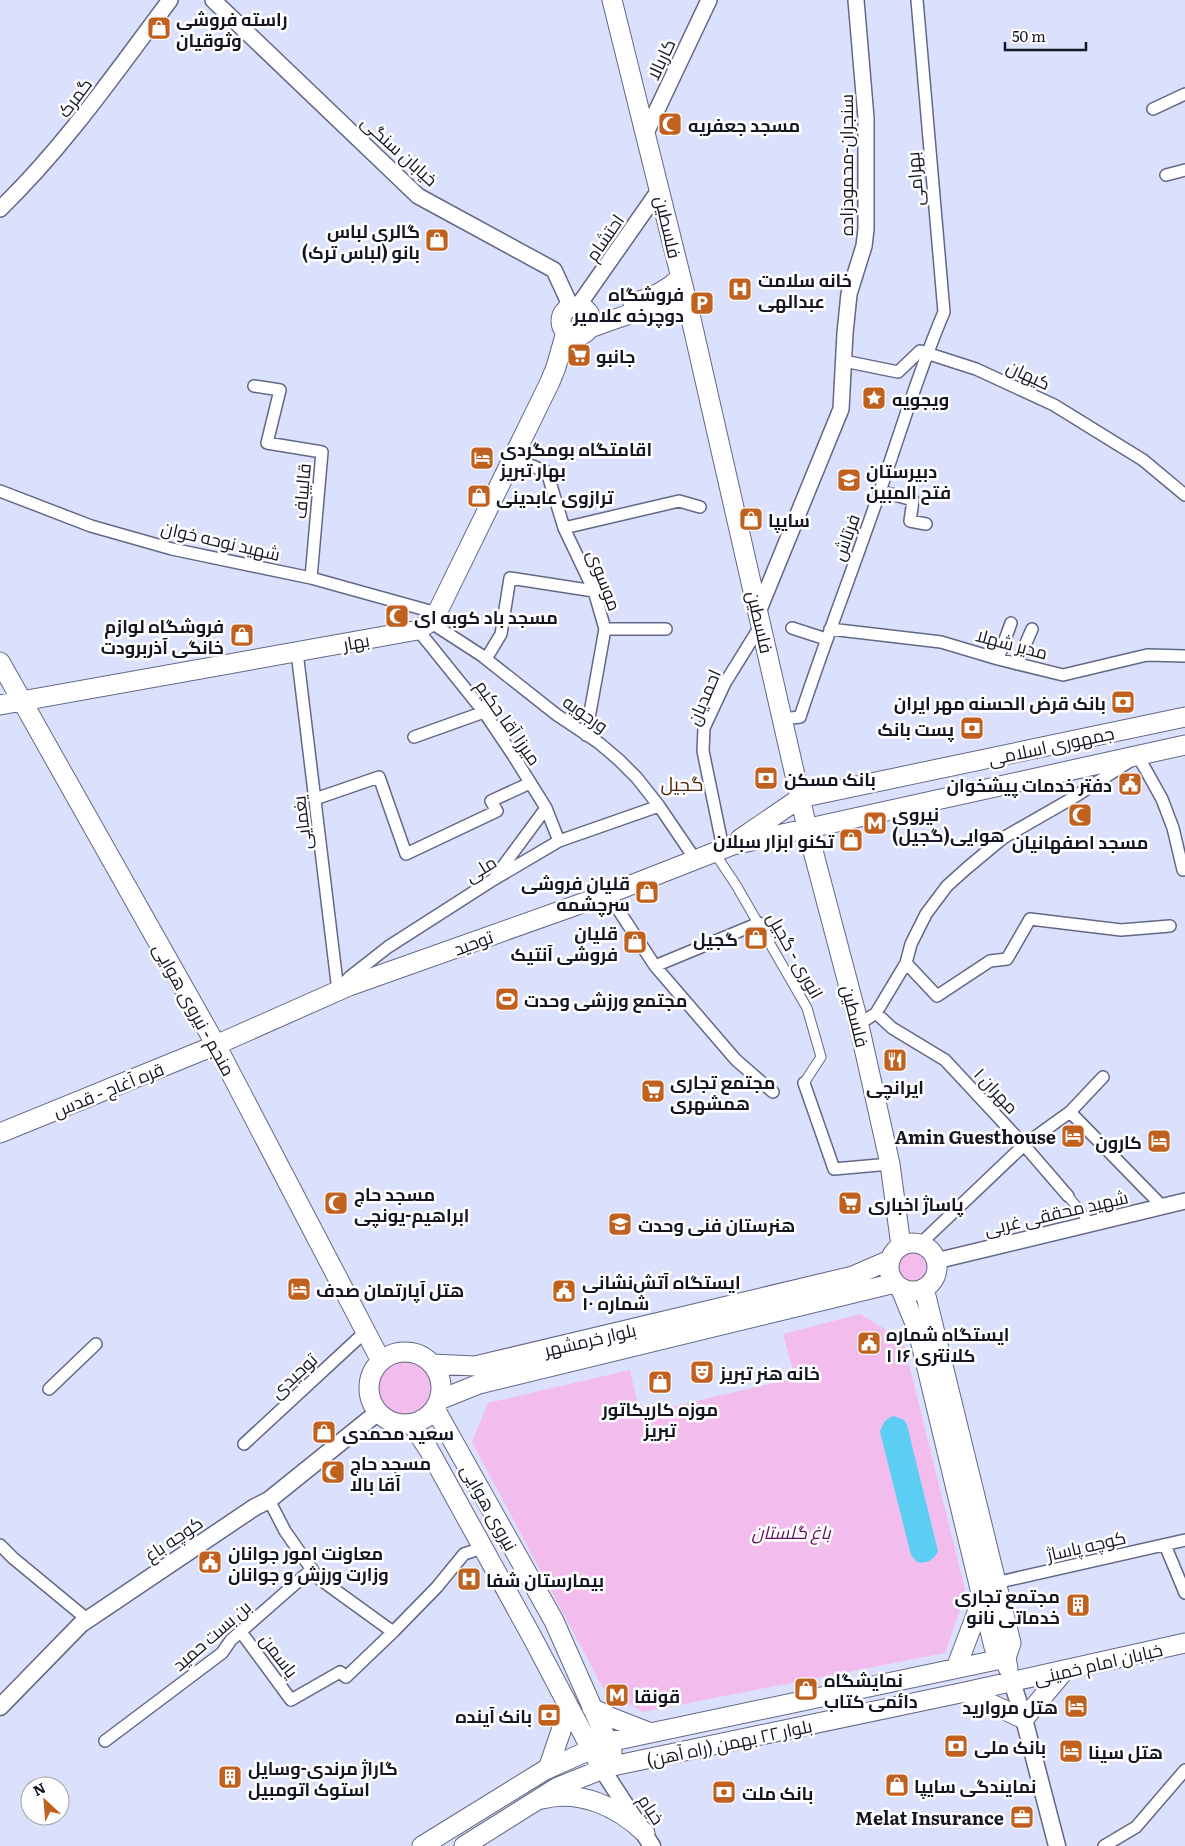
<svg xmlns="http://www.w3.org/2000/svg" width="1185" height="1846" font-family="Literata,Cairo,serif">
	<style>
		.green { fill: #f2bdec }
		.water { fill: #5dcef3 }
		.lines { fill: none; stroke-linecap: round; stroke-linejoin: round }
		.pedestrian-casing { stroke: #626885; stroke-width: 11 }
		.minor-casing { stroke: #626885; stroke-width: 14 }
		.tertiary-casing { stroke: #626885; stroke-width: 18 }
		.secondary-casing { stroke: #626885; stroke-width: 19 }
		.primary-casing { stroke: #626885; stroke-width: 21 }
		.pedestrian { stroke: #fff; stroke-width: 9 }
		.minor { stroke: #fff; stroke-width: 11 }
		.tertiary { stroke: #fff; stroke-width: 15 }
		.secondary { stroke: #fff; stroke-width: 16 }
		.primary { stroke: #fff; stroke-width: 19 }
		.labels { text-anchor: middle; dominant-baseline: central; stroke-width: 5; stroke-linejoin: round; paint-order: stroke }
		.poi-label { font-size: 18px; font-weight: bold; fill: #141622; stroke: #fff; text-anchor: start }
		.street-label { font-size: 18px; fill: #141622; stroke: #fff }
		.park-label { font-size: 18px; font-style: italic; fill: #62105f; stroke: #fff }
		.neighbourhood-label { font-size: 19px; fill: #4f2202; stroke: #fff }
	</style>
	<rect width="100%" height="100%" fill="#dbe1fc"/>
	<path class="green" d="M899 1267a14 14 0 1 1 28 0a14 14 0 1 1-28 0Z
		M860 1314 903 1340 966 1593 945 1653 643 1712 603 1688 472 1442 488 1403 630 1370 640 1414 795 1378 783 1334Z
		M377 1387a29 29 0 1 1 58 0a29 29 0 1 1-58 0Z"/>
	<path class="water" d="M894 1416 904 1420 907 1425 938 1551C934 1560 927 1564 917 1562L911 1555 880 1432C883 1423 885 1419 894 1416Z"/>
	<g class="lines">
		<g class="pedestrian-casing">
			<path id="pedestrian" d="M714 852 736 885 807 1008 821 1057 804 1083
				M1068 1196 1090 1223"/>
		</g>
		<g class="minor-casing">
			<path id="minor" d="M1153 109 1185 94
				M1166 175 1185 170
				M844 361 898 372 920 351 976 369 1054 405 1143 460 1185 495
				M254 386 280 390 267 443 322 452 311 578
				M513 458 547 472 564 528 594 591 605 629 586 735
				M0 491 91 526 172 549 311 578 437 613
				M880 491 913 500 910 521 926 524
				M564 528 679 501 700 507
				M430 622 481 655 557 715 599 743 619 760 637 778 659 806 695 859
				M792 628 826 639
				M605 629H666
				M830 629 941 642 998 659 1063 675 1147 655 1185 656
				M418 630 484 712 513 755 546 808 559 841
				M297 652 338 991
				M486 659 501 634 510 578 594 591
				M998 659 1011 623
				M1017 664 1032 629
				M782 719 800 717C825 641 854 567 880 491 901 431 919 370 944 312L917 0
				M414 737 484 712
				M315 799 379 777 406 854 497 811 491 801 530 783
				M723 848 703 751 704 728 725 683 761 625
				M495 877 546 808
				M608 894 655 966 736 1060 773 1092
				M906 963 937 996 990 961 1007 959 1030 919 1121 930 1170 926
				M655 966 759 923
				M342 985 351 976 388 947 491 881 559 841 659 806
				M876 1013 906 963 911 944 926 914 947 886 967 868 1003 838 1071 799 1138 756 1162 799 1173 828 1183 870
				M858 1021 867 1019 876 1013 892 1028 945 1060 1024 1145 1068 1196
				M804 1083 834 1169 890 1164
				M1070 1112 1162 1206
				M920 1244 1024 1145 1070 1112 1103 1077
				M49 1389 96 1344
				M244 1444 365 1332
				M269 1500 285 1531 317 1577 393 1632
				M0 1545 13 1558 88 1620
				M1165 1545 1185 1593
				M995 1583 1185 1540
				M241 1632 291 1700 340 1672 346 1677 393 1632 437 1587 464 1554 482 1548
				M105 1741 222 1653 231 1640 312 1569
				M1104 1846 1136 1827 1185 1770"/>
		</g>
		<g class="tertiary-casing">
			<path id="tertiary" d="M213 0 418 196 554 270 571 307
				M646 133 709 0
				M0 209C65 146 116 72 170 0
				M578 306 660 189
				M758 612 841 409 845 333 849 294 864 246 866 229V118L856 0
				M936 1261 1185 1201"/>
		</g>
		<g class="secondary-casing">
			<path id="secondary" d="M1012 1682 1024 1719 1057 1846
				M0 1707 81 1624 255 1507 269 1500 377 1413
				M602 1769 652 1846"/>
		</g>
		<g class="primary-casing">
			<path id="primary" d="M612 0 689 310 807 828 858 1021 890 1164 901 1246
				M633 303C652 298 667 291 681 277
				M561 321a15 15 0 1 1 30 0a15 15 0 1 1-30 0Z
				M590 328C615 319 643 308 670 306 676 306 683 308 689 310
				M0 662 216 1045 381 1361
				M0 705 418 630 430 622 437 613 550 382 556 367 566 332
				M740 839 800 798 1185 717
				M0 1133 216 1045 349 986 608 894 733 845 1185 745
				M889 1267a24 24 0 1 1 48 0a24 24 0 1 1-48 0Z
				M900 1287 918 1331 994 1647 1006 1658 1008 1668
				M924 1288 1011 1643 1006 1658
				M369 1388a36 36 0 1 1 72 0a36 36 0 1 1-72 0Z
				M432 1364 475 1366 853 1276 890 1260
				M439 1400 479 1384 895 1283
				M435 1409 554 1621 612 1752
				M412 1424 429 1450 531 1635 597 1760
				M956 1668 983 1597
				M965 1692 1024 1719 1065 1670
				M592 1708 610 1717 651 1733
				M548 1769 561 1731 566 1702
				M542 1799C580 1789 618 1807 645 1833
				M422 1846 545 1770 608 1742 1006 1658
				M464 1846 558 1787 608 1767 965 1692 1185 1643"/>
		</g>
		<use href="#pedestrian" class="pedestrian"/>
		<use href="#minor" class="minor"/>
		<use href="#tertiary" class="tertiary"/>
		<use href="#secondary" class="secondary"/>
		<use href="#primary" class="primary"/>
	</g>
	<defs>
		<g id="shop-square" transform="scale(1.25)"><rect x="-9" y="-9" width="18" height="18" rx="4" fill="#c1611f" stroke="#fff"/><path d="M-5-2.5h2.3a2.7 3.5 0 0 1 5.4 0H5L5.5 6h-11ZM-1.5-2.5h3a1.5 2.3 0 0 0-3 0Z" fill="#fff"/></g>
		<g id="mosque-square" transform="scale(1.25)"><rect x="-9" y="-9" width="18" height="18" rx="4" fill="#c1611f" stroke="#fff"/><path d="M3.5-4.9A6 6 0 1 0 3.5 4.9A5 5 0 1 1 3.5-4.9Z" fill="#fff"/></g>
		<g id="hospital-square" transform="scale(1.25)"><rect x="-9" y="-9" width="18" height="18" rx="4" fill="#c1611f" stroke="#fff"/><path d="M-5-5h3v3.5h4V-5h3V5h-3V1.5h-4V5h-3Z" fill="#fff"/></g>
		<g id="parking-square" transform="scale(1.25)"><rect x="-9" y="-9" width="18" height="18" rx="4" fill="#c1611f" stroke="#fff"/><path d="M-3.5-5.5H1a3.5 3.5 0 0 1 0 7H-1V5.5H-3.5ZM-1-3.4V-.6H.8a1.4 1.4 0 0 0 0-2.8Z" fill="#fff"/></g>
		<g id="supermarket-square" transform="scale(1.25)"><rect x="-9" y="-9" width="18" height="18" rx="4" fill="#c1611f" stroke="#fff"/><path d="M-6-5.5h2.5l.6 2H6L4.5 2H-2.5L-4.4-4H-6ZM-1.5 3.2a1.3 1.3 0 1 0 .1 0ZM3 3.2a1.3 1.3 0 1 0 .1 0Z" fill="#fff"/></g>
		<g id="sight-square" transform="scale(1.25)"><rect x="-9" y="-9" width="18" height="18" rx="4" fill="#c1611f" stroke="#fff"/><path d="M0-6L1.8-2.2L6-1.7L2.9 1.2L3.7 5.4L0 3.3L-3.7 5.4L-2.9 1.2L-6-1.7L-1.8-2.2Z" fill="#fff"/></g>
		<g id="hotel-square" transform="scale(1.25)"><rect x="-9" y="-9" width="18" height="18" rx="4" fill="#c1611f" stroke="#fff"/><path d="M-6-4.5h1.5V1H6V5H4.5V3h-9V5H-6ZM-4 0a1.8 1.8 0 1 1 3.6 0ZM.5 0V-2.5h3Q6-2.5 6 0Z" fill="#fff"/></g>
		<g id="school-square" transform="scale(1.25)"><rect x="-9" y="-9" width="18" height="18" rx="4" fill="#c1611f" stroke="#fff"/><path d="M0-5L7-2L0 1L-7-2ZM-4 1L0 2.5L4 1V4Q0 6-4 4Z" fill="#fff"/></g>
		<g id="bank-square" transform="scale(1.25)"><rect x="-9" y="-9" width="18" height="18" rx="4" fill="#c1611f" stroke="#fff"/><path d="M-6-4H6V4H-6ZM0-2.3a2.3 2.3 0 1 0 0 4.6a2.3 2.3 0 1 0 0-4.6Z" fill="#fff"/></g>
		<g id="civic-square" transform="scale(1.25)"><rect x="-9" y="-9" width="18" height="18" rx="4" fill="#c1611f" stroke="#fff"/><path d="M-.6-6.5H3V-4.5H.6V-3L4-1V1h2V6H-6V1h2V-1L-.6-3ZM-1.2 2.5V6h2.4V2.5Z" fill="#fff"/></g>
		<g id="metro-square" transform="scale(1.25)"><rect x="-9" y="-9" width="18" height="18" rx="4" fill="#c1611f" stroke="#fff"/><path d="M-5.5 5V-5H-3L0 0L3-5H5.5V5H3V-.5L0 4L-3-.5V5Z" fill="#fff"/></g>
		<g id="stadium-square" transform="scale(1.25)"><rect x="-9" y="-9" width="18" height="18" rx="4" fill="#c1611f" stroke="#fff"/><path d="M0-5a6.5 5 0 1 0 0 10a6.5 5 0 1 0 0-10ZM-3.5-1.8h7v3.6h-7Z" fill="#fff"/></g>
		<g id="restaurant-square" transform="scale(1.25)"><rect x="-9" y="-9" width="18" height="18" rx="4" fill="#c1611f" stroke="#fff"/><path d="M-5-6h1v4h1v-4h1v4h1v-4h1v5L-1.5 .5V6h-2V.5L-5-1ZM5-6V6H3V1.5H1.5Q1.5-4 5-6Z" fill="#fff"/></g>
		<g id="theatre-square" transform="scale(1.25)"><rect x="-9" y="-9" width="18" height="18" rx="4" fill="#c1611f" stroke="#fff"/><path d="M-5-5.5Q0-4 5-5.5V0Q5 5 0 6Q-5 5-5 0ZM-3.3-2.5H-1v1.5H-3.3ZM1-2.5H3.3v1.5H1ZM-2.8 1Q0 5.5 2.8 1Z" fill="#fff"/></g>
		<g id="building-square" transform="scale(1.25)"><rect x="-9" y="-9" width="18" height="18" rx="4" fill="#c1611f" stroke="#fff"/><path d="M-4-6H4V6H1V3H-1V6H-4ZM-2.5-4.3h1.7v1.8h-1.7ZM.8-4.3h1.7v1.8H.8ZM-2.5-1h1.7V.8h-1.7ZM.8-1h1.7V.8H.8Z" fill="#fff"/></g>
		<g id="office-square" transform="scale(1.25)"><rect x="-9" y="-9" width="18" height="18" rx="4" fill="#c1611f" stroke="#fff"/><path d="M-6-3h4V-5.5h4V-3h4V5H-6ZM-1-4.5V-3h2v-1.5ZM-6 0V1H6V0Z" fill="#fff"/></g>
	</defs>
	<g fill-rule="evenodd">
		<use href="#shop-square" x="159" y="28"/>
		<use href="#mosque-square" x="670" y="124"/>
		<use href="#shop-square" x="437" y="240"/>
		<use href="#hospital-square" x="740" y="289"/>
		<use href="#parking-square" x="702" y="303"/>
		<use href="#supermarket-square" x="579" y="355"/>
		<use href="#sight-square" x="874" y="398"/>
		<use href="#hotel-square" x="482" y="458"/>
		<use href="#school-square" x="849" y="480"/>
		<use href="#shop-square" x="479" y="496"/>
		<use href="#shop-square" x="751" y="519"/>
		<use href="#mosque-square" x="397" y="616"/>
		<use href="#shop-square" x="242" y="635"/>
		<use href="#bank-square" x="1123" y="702"/>
		<use href="#bank-square" x="972" y="728"/>
		<use href="#bank-square" x="766" y="778"/>
		<use href="#civic-square" x="1130" y="784"/>
		<use href="#mosque-square" x="1080" y="815"/>
		<use href="#metro-square" x="875" y="823"/>
		<use href="#shop-square" x="851" y="840"/>
		<use href="#shop-square" x="647" y="892"/>
		<use href="#shop-square" x="756" y="938"/>
		<use href="#shop-square" x="635" y="942"/>
		<use href="#stadium-square" x="507" y="999"/>
		<use href="#restaurant-square" x="895" y="1060"/>
		<use href="#supermarket-square" x="653" y="1091"/>
		<use href="#hotel-square" x="1073" y="1136"/>
		<use href="#hotel-square" x="1159" y="1141"/>
		<use href="#mosque-square" x="336" y="1203"/>
		<use href="#supermarket-square" x="850" y="1203"/>
		<use href="#school-square" x="620" y="1224"/>
		<use href="#hotel-square" x="299" y="1289"/>
		<use href="#civic-square" x="564" y="1291"/>
		<use href="#civic-square" x="869" y="1343"/>
		<use href="#theatre-square" x="702" y="1372"/>
		<use href="#shop-square" x="660" y="1382"/>
		<use href="#shop-square" x="324" y="1432"/>
		<use href="#mosque-square" x="333" y="1472"/>
		<use href="#civic-square" x="210" y="1562"/>
		<use href="#hospital-square" x="469" y="1579"/>
		<use href="#building-square" x="1078" y="1605"/>
		<use href="#shop-square" x="806" y="1689"/>
		<use href="#metro-square" x="617" y="1695"/>
		<use href="#hotel-square" x="1076" y="1706"/>
		<use href="#bank-square" x="549" y="1715"/>
		<use href="#bank-square" x="956" y="1746"/>
		<use href="#hotel-square" x="1071" y="1751"/>
		<use href="#building-square" x="230" y="1777"/>
		<use href="#shop-square" x="897" y="1785"/>
		<use href="#bank-square" x="724" y="1792"/>
		<use href="#office-square" x="1022" y="1817"/>
	</g>
	<g class="labels">
		<g class="poi-label">
			<text x="176" y="18">راسته فروشی<tspan x="176" dy="21">وثوقیان</tspan></text>
			<text x="688" y="124">مسجد جعفریه</text>
			<text x="420" y="230" text-anchor="end">گالری لباس<tspan x="420" dy="21">بانو (لباس ترک)</tspan></text>
			<text x="758" y="279">خانه سلامت<tspan x="758" dy="21">عبدالهی</tspan></text>
			<text x="684" y="293" text-anchor="end">فروشگاه<tspan x="684" dy="21">دوچرخه علامیر</tspan></text>
			<text x="596" y="355">جانبو</text>
			<text x="892" y="398">ویجویه</text>
			<text x="500" y="448">اقامتگاه بومگردی<tspan x="500" dy="21">بهار تبریز</tspan></text>
			<text x="866" y="470">دبیرستان<tspan x="866" dy="21">فتح المبین</tspan></text>
			<text x="496" y="496">ترازوی عابدینی</text>
			<text x="768" y="519">سایپا</text>
			<text x="414" y="616">مسجد باد کوبه ای</text>
			<text x="224" y="625" text-anchor="end">فروشگاه لوازم<tspan x="224" dy="21">خانگی آذربرودت</tspan></text>
			<text x="1106" y="702" text-anchor="end">بانک قرض الحسنه مهر ایران</text>
			<text x="954" y="728" text-anchor="end">پست بانک</text>
			<text x="784" y="778">بانک مسکن</text>
			<text x="1112" y="784" text-anchor="end">دفتر خدمات پیشخوان</text>
			<text x="892" y="813">نیروی<tspan x="892" dy="21">هوایی(گجیل)</tspan></text>
			<text x="834" y="840" text-anchor="end">تکنو ابزار سبلان</text>
			<text x="1080" y="841" text-anchor="middle">مسجد اصفهانیان</text>
			<text x="630" y="882" text-anchor="end">قلیان فروشی<tspan x="630" dy="21">سرچشمه</tspan></text>
			<text x="618" y="932" text-anchor="end">قلیان<tspan x="618" dy="21">فروشی آنتیک</tspan></text>
			<text x="738" y="938" text-anchor="end">گجیل</text>
			<text x="524" y="999">مجتمع ورزشی وحدت</text>
			<text x="670" y="1081">مجتمع تجاری<tspan x="670" dy="21">همشهری</tspan></text>
			<text x="895" y="1086" text-anchor="middle">ایرانچی</text>
			<text x="1056" y="1136" text-anchor="end">Amin Guesthouse</text>
			<text x="1142" y="1141" text-anchor="end">کارون</text>
			<text x="354" y="1193">مسجد حاج<tspan x="354" dy="21">ابراهیم-یونچی</tspan></text>
			<text x="868" y="1203">پاساژ اخباری</text>
			<text x="638" y="1224">هنرستان فنی وحدت</text>
			<text x="582" y="1281">ایستگاه آتش‌نشانی<tspan x="582" dy="21">شماره ۱۰</tspan></text>
			<text x="316" y="1289">هتل آپارتمان صدف</text>
			<text x="886" y="1333">ایستگاه شماره<tspan x="886" dy="21">۱ کلانتری ۱۶</tspan></text>
			<text x="720" y="1372">خانه هنر تبریز</text>
			<text x="660" y="1408" text-anchor="middle">موزه کاریکاتور<tspan x="660" dy="21">تبریز</tspan></text>
			<text x="342" y="1432">سعید محمدی</text>
			<text x="350" y="1462">مسجد حاج<tspan x="350" dy="21">آقا بالا</tspan></text>
			<text x="228" y="1552">معاونت امور جوانان<tspan x="228" dy="21">وزارت ورزش و جوانان</tspan></text>
			<text x="486" y="1579">بیمارستان شفا</text>
			<text x="1060" y="1595" text-anchor="end">مجتمع تجاری<tspan x="1060" dy="21">خدماتی نانو</tspan></text>
			<text x="824" y="1679">نمایشگاه<tspan x="824" dy="21">دائمی کتاب</tspan></text>
			<text x="634" y="1695">قونقا</text>
			<text x="1058" y="1706" text-anchor="end">هتل مروارید</text>
			<text x="532" y="1715" text-anchor="end">بانک آینده</text>
			<text x="974" y="1746">بانک ملی</text>
			<text x="1088" y="1751">هتل سینا</text>
			<text x="248" y="1767">گاراژ مرندی-وسایل<tspan x="248" dy="21">استوک اتومبیل</tspan></text>
			<text x="914" y="1785">نمایندگی سایپا</text>
			<text x="742" y="1792">بانک ملت</text>
			<text x="1004" y="1817" text-anchor="end">Melat Insurance</text>
		</g>
		<g class="street-label">
			<text transform="translate(660 59) rotate(-65)">کاربالا</text>
			<text transform="translate(74 97) rotate(-53)">گمرک</text>
			<text transform="translate(400 150) rotate(42)">خیابان سنگی</text>
			<text transform="translate(845 165) rotate(-90)">سنجران-محمودزاده</text>
			<text transform="translate(914 179) rotate(-95)">بهرامی</text>
			<text transform="translate(669 227) rotate(77)">فلسطین</text>
			<text transform="translate(604 237) rotate(-55)">احتشام</text>
			<text transform="translate(1029 374) rotate(25)">کیهان</text>
			<text transform="translate(301 491) rotate(-85)">قالیباف</text>
			<text transform="translate(845 537) rotate(-70)">فرتاش</text>
			<text transform="translate(221 540) rotate(13)">شهید نوحه خوان</text>
			<text transform="translate(605 580) rotate(69)">موسوی</text>
			<text transform="translate(761 622) rotate(77)">فلسطین</text>
			<text transform="translate(356 641) rotate(-10)">بهار</text>
			<text transform="translate(1012 643) rotate(15)">مدیر شهلا</text>
			<text transform="translate(703 697) rotate(-67)">احمدیان</text>
			<text transform="translate(586 713) rotate(35)">ورجویه</text>
			<text transform="translate(509 722) rotate(55)">میرزا آقا حکیم</text>
			<text transform="translate(1051 745) rotate(-12)">جمهوری اسلامی</text>
			<text transform="translate(301 823) rotate(-97)">یغمایی</text>
			<text transform="translate(480 868) rotate(-32)">ملی</text>
			<text transform="translate(473 942) rotate(-20)">توحید</text>
			<text transform="translate(796 955) rotate(61)">انوری - گجیل</text>
			<text transform="translate(195 1009) rotate(61)">منجم - نیروی هوایی</text>
			<text transform="translate(856 1016) rotate(76)">فلسطین</text>
			<text transform="translate(108 1089) rotate(-22)">قره آغاج - قدس</text>
			<text transform="translate(997 1090) rotate(47)">مهران ۱</text>
			<text transform="translate(1056 1212) rotate(-13)">شهید محققی غربی</text>
			<text transform="translate(590 1339) rotate(-13)">بلوار خرمشهر</text>
			<text transform="translate(293 1375) rotate(-43)">توحیدی</text>
			<text transform="translate(490 1507) rotate(61)">نیروی هوایی</text>
			<text transform="translate(173 1538) rotate(-34)">کوچه باغ</text>
			<text transform="translate(1086 1545) rotate(-13)">کوچه پاساژ</text>
			<text transform="translate(211 1635) rotate(-41)">بن بست حمید</text>
			<text transform="translate(280 1655) rotate(53)">یاسمن</text>
			<text transform="translate(1098 1663) rotate(-13)">خیابان امام خمینی</text>
			<text transform="translate(729 1742) rotate(-12)">بلوار ۲۲ بهمن (راه آهن)</text>
			<text transform="translate(652 1809) rotate(57)">خیام</text>
		</g>
		<g class="park-label">
			<text x="791" y="1531">باغ گلستان</text>
		</g>
		<g class="neighbourhood-label">
			<text x="682" y="783">گجیل</text>
		</g>
	</g>
	<g transform="translate(45 1801) rotate(334)"><circle r="24" fill="#ffffff" stroke="#a1a2a7"/>
	<path d="M0-4L9 19L0 12L-9 19Z" fill="#c1611f"/>
	<text y="-8" font-size="14" font-weight="bold" text-anchor="middle" fill="#141622">N</text>
	</g>
	<path d="M1005 42v8h81v-8" fill="none" stroke="#141622" stroke-width="2.5"/>
	<text x="1012" y="42" font-size="15" fill="#141622" stroke="#ffffff" stroke-width="4" paint-order="stroke">50 m</text>
</svg>
